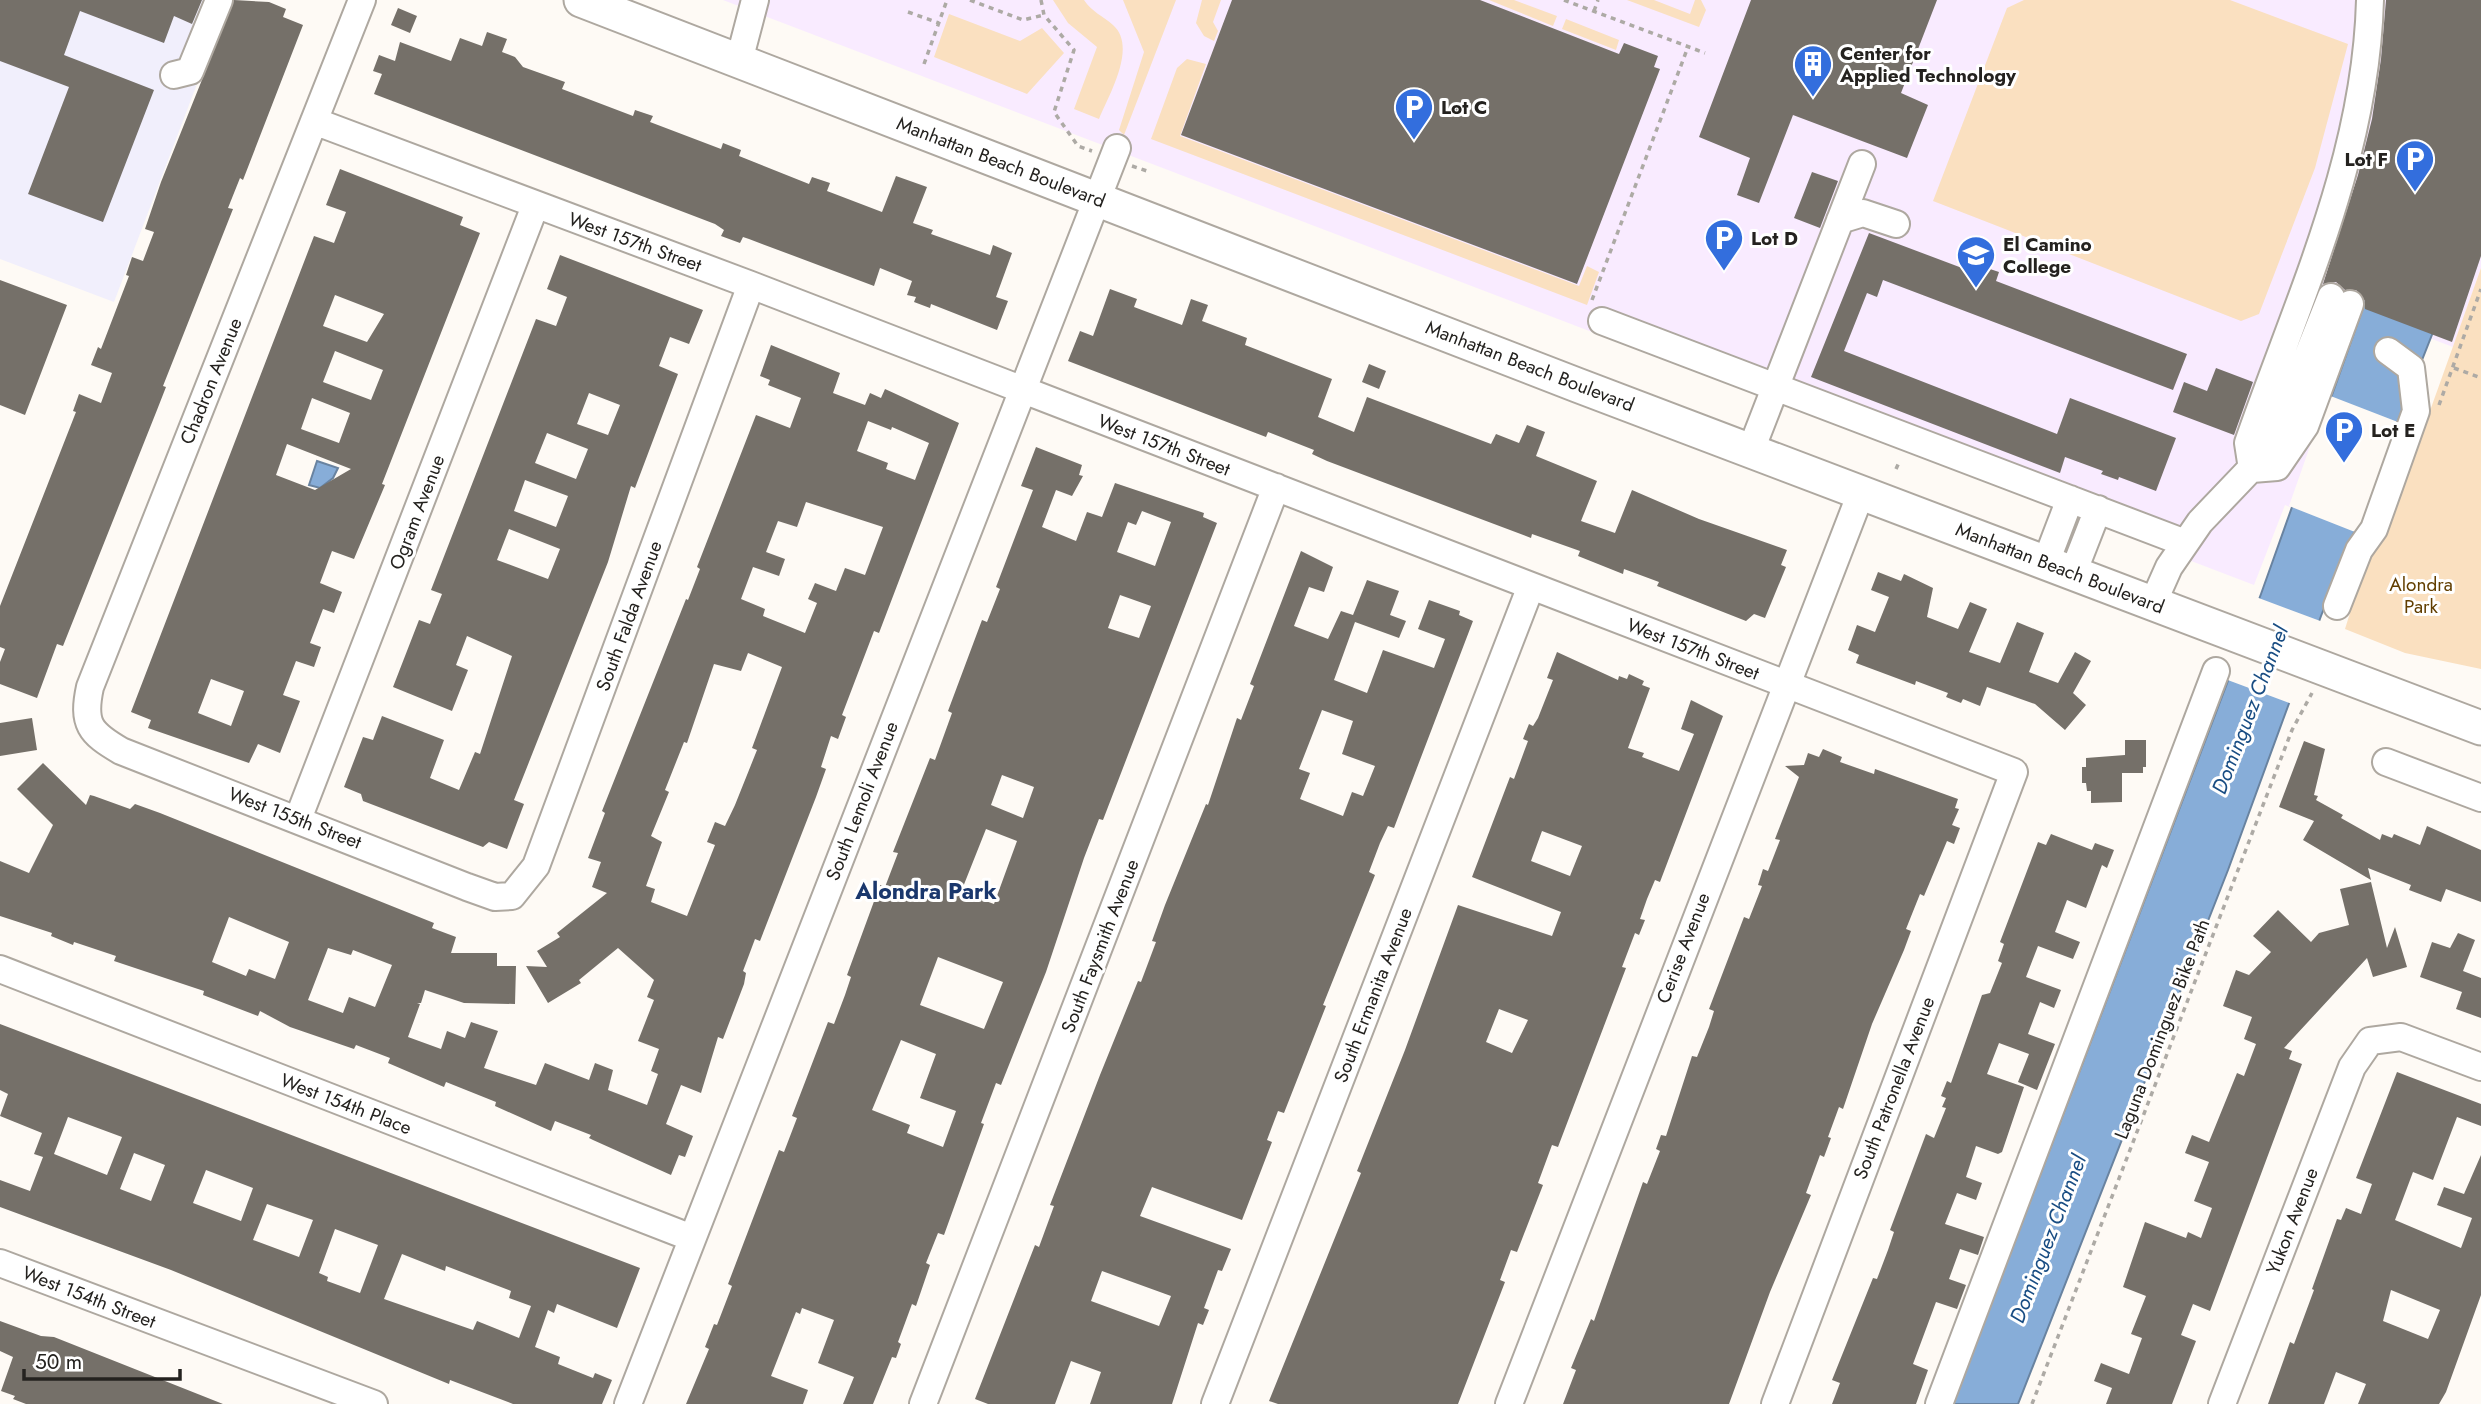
<svg xmlns="http://www.w3.org/2000/svg" width="2481" height="1404" font-family="Jost,sans-serif">
	<style>
		.commercial { fill: #f1effc }
		.education { fill: #f9ebff }
		.green { fill: #fae0c0 }
		.water { fill: #87add8; stroke: #6983a0; stroke-width: 2 }
		.pier { fill: #fefaf5 }
		.building { fill: #757069; fill-rule: evenodd }
		.lines { fill: none; stroke-linecap: round; stroke-linejoin: round }
		.minor-casing { stroke: #aea8a0; stroke-width: 30 }
		.major-casing { stroke: #aea8a0; stroke-width: 37 }
		.path { stroke: #adaaa5; stroke-width: 3.5; stroke-dasharray: 5 5; stroke-linecap: butt }
		.minor { stroke: #fff; stroke-width: 26 }
		.major { stroke: #fff; stroke-width: 33 }
		.labels { text-anchor: middle; dominant-baseline: central; stroke-width: 6; stroke-linejoin: round; paint-order: stroke }
		.poi-label { font-size: 19px; font-weight: bold; fill: #24221f; stroke: #fff; text-anchor: start }
		.street-label { font-size: 19px; fill: #24221f; stroke: #fff }
		.park-label { font-size: 19px; fill: #613e00; stroke: #fff }
		.water-label { font-size: 21px; font-style: italic; fill: #194d83; stroke: #fff }
		.quarter-label { font-size: 23px; font-weight: bold; fill: #1a376c; stroke: #fff }
	</style>
	<rect width="100%" height="100%" fill="#fefaf5"/>
	<path class="commercial" d="M0 0H229L114 302 0 259Z"/>
	<path class="education" d="M723 0H2481V268L2453 347 2358 311 2327 390 2408 424 2363 535 2285 505 2254 585Z"/>
	<path class="green" d="M1053 0H1084C1092 12 1103 16 1113 25 1138 47 1108 96 1099 119L1074 109 1097 47 1068 23Z
		M1123 0H1176L1124 135 1119 130 1144 52Z
		M1202 0H1221L1213 22 1218 31 1214 41 1204 36 1196 23Z
		M1489 0H1514L1557 16 1553 26Z
		M1627 0H1654L1690 14 1695 0H1701L1706 10 1699 27Z
		M2024 0H2230L2348 44 2315 168 2259 314 2241 321 1933 201 2007 8Z
		M949 14 1020 41 1042 28 1064 53 1027 94 934 57Z
		M1566 19 1619 40 1616 50 1562 29Z
		M1187 59 1206 64 1180 136 1579 286 1587 266 1599 272 1587 305 1151 139 1177 68Z
		M2481 268V669L2405 653 2345 629 2350 613 2351 595 2361 583 2431 408Z"/>
	<path class="water" d="M2399 207 2437 322 2321 616 2228 870 2018 1404H1953L2261 594Z
		M317 461 338 468 333 478 320 488 309 485Z"/>
	<path class="pier" d="M2328 395 2403 424 2360 534 2289 506Z
		M2256 597 2323 622 2292 704 2225 679Z"/>
	<path class="building" d="M0 0H202L192 24 174 16 164 43 80 11 64 55 154 90 103 222 28 194 69 87 0 61Z
		M234 0 269 2 286 9 283 17 303 25 243 180 240 178 228 208 233 209 163 386 166 387 157 410 63 646 57 644 37 698 0 684V662L5 649 0 647V606L76 412 73 411 79 394 101 403 112 373 91 365 98 347 101 349 129 276 126 275 132 257 143 261 154 232 145 229 161 182Z
		M1232 0H1480L1619 54 1624 43 1658 56 1654 67 1660 69 1577 284 1181 135Z
		M1751 0H1937L1901 93 1928 105 1907 158 1793 115 1759 203 1737 195 1750 158 1699 137Z
		M2386 0H2481V256L2452 342 2365 309V301L2356 290H2345L2336 282 2323 284 2358 175 2372 119 2381 59Z
		M398 8 417 16 410 33 391 25Z
		M487 32 507 39 502 52 515 57 523 67 565 82 562 89 633 116 635 110 653 116 650 122 721 149 723 143 741 150 739 156 809 184 812 177 830 183 827 191 882 212 896 176 927 187 913 223 933 230 931 234 990 255 993 245 1012 253 996 297 1008 301 997 330 931 304 930 308 914 302 916 297 907 295 912 281 880 268 874 286 749 239 743 237 740 243 721 236 724 230 715 224 374 94 382 74 373 71 379 55 395 61 400 42 451 61 460 38 482 46Z
		M340 169 463 217 460 225 480 233 382 484 385 485 354 559 332 551 320 583 342 592 334 613 323 609 310 643 321 647 314 667 296 661 283 695 300 701 280 753 258 744 249 763 148 728 151 720 131 712 314 236 334 243 346 212 326 205ZM335 295 384 314 367 342 323 326ZM335 351 383 370 371 400 323 382ZM312 398 350 413 339 443 301 429ZM287 444 351 469 315 490 276 475ZM211 679 244 691 231 726 198 713Z
		M1812 172 1838 181 1820 228 1794 218Z
		M1869 233 1978 274 1981 266 1999 272 1996 281 2187 354 2173 390 1883 280 1877 297 1867 293 1844 351 2057 434 2070 398 2176 438 2156 491 2119 477 2118 480 2101 474 2103 471 2065 457 2060 473 1811 377Z
		M560 255 703 310 689 344 670 337 659 366 678 374 635 488 631 486 608 562 514 800 524 804 507 849 489 842 483 847 363 801 361 794 344 787 363 737 373 740 382 716 444 740 430 778 459 790 475 752 480 754 512 656 467 636 456 665 468 670 452 711 393 687 419 620 430 624 442 594 431 590 536 319 556 326 567 297 547 289ZM589 393 620 405 608 435 577 424ZM547 433 588 449 576 479 535 463ZM525 480 568 496 556 527 514 511ZM509 529 560 549 548 579 497 560Z
		M0 280 67 305 25 415 0 405Z
		M1110 289 1137 299 1134 307 1182 325 1191 299 1208 305 1202 321 1247 338 1245 345 1332 379 1318 417 1354 432 1367 397 1491 444 1496 434 1519 443 1527 425 1545 432 1536 456 1597 481 1581 521 1615 533 1632 490 1699 519 1787 550 1781 565 1786 567 1765 618 1754 614 1746 621 1657 586 1659 582 1624 569 1623 574 1578 556 1580 551 1532 534 1531 538 1327 461 1312 454 1314 450 1268 432 1266 437 1068 361 1080 331 1093 336Z
		M771 345 840 373 833 393 865 405 870 393 881 398 885 389 959 423 879 633 874 631 842 715 846 717 838 739 831 736 821 767 826 769 816 797 760 941 755 939 743 971 746 973 744 984 723 1039 718 1037 701 1093 681 1085 666 1124 693 1136 685 1157 679 1155 671 1175 593 1140 589 1138 591 1135 555 1121 551 1131 495 1106 496 1102 446 1082 444 1087 388 1063 390 1058 356 1045 354 1049 290 1027 260 1011 258 1016 203 995 204 991 114 961 116 956 74 942 73 945 51 936 52 933 0 916V861L29 873 53 825 17 789 43 763 86 805 90 795 94 796 130 809 135 804 160 813 434 923 432 928 456 937 451 953H497V966H516L515 1004 464 1003 425 990 421 1003H417L420 1004 408 1037 441 1049 447 1031 465 1038 471 1022 498 1031 484 1068 536 1085 545 1063 589 1080 595 1063 613 1070 608 1090 647 1105 658 1074 651 1071 659 1049 638 1041 654 1000 647 997 654 980 618 948 579 980 581 983 548 1003 526 966 547 967 537 951 560 937 557 933 607 893 592 887 601 862 588 858 605 813 602 811 686 599 688 600 700 569 697 567 756 415 790 428 801 398 768 385 770 380 760 376ZM868 421 891 430 892 427 929 443 915 480 886 469 888 463 857 451ZM806 502 883 527 865 575 845 568 836 591 815 583 808 599 817 603 805 633 763 616 765 609 741 599 753 567 779 576 785 559 766 552 778 521 797 527ZM748 653 782 667 752 748 757 750 735 805 725 826 715 822 707 842 715 845 687 916 651 902 655 889 646 886 662 842 651 836 669 792 665 790 684 742 687 743 714 664 741 671ZM229 917 289 942 275 979 249 969 246 976 212 962ZM328 948 351 955 353 950 392 965 375 1007 349 997 343 1013 308 1000Z
		M1369 364 1386 371 1379 389 1362 382Z
		M2216 368 2253 382 2234 435 2173 412 2184 382 2207 391Z
		M1036 447 1082 465 1079 475 1083 476 1072 496 1056 490 1042 527 1076 541 1087 512 1102 517 1115 483 1204 513 1203 517 1217 523 1103 820 1099 819 1084 858 1046 972 1001 1085 996 1083 981 1123 984 1124 944 1235 938 1233 926 1263 930 1265 916 1306 912 1304 898 1342 901 1344 896 1358 892 1357 873 1404H843L854 1377 818 1363 834 1320 802 1308 800 1314 796 1312 771 1376 808 1390 803 1404H686L709 1349 705 1347 714 1324 717 1325 732 1286 728 1284 779 1150 784 1152 797 1118 792 1116 828 1022 834 1024 845 995 851 977 847 975 880 885 885 887 898 853 893 852 930 758 935 760 952 713 948 711 982 620 987 622 1000 589 996 587 1033 490 1021 486ZM1142 511 1171 522 1155 566 1117 552 1128 522 1136 525ZM1120 595 1151 606 1139 638 1108 628ZM1002 775 1034 787 1023 818 991 805ZM986 829 1017 841 994 904 961 892ZM938 957 1003 982 984 1029 920 1005ZM901 1040 936 1054 920 1098 956 1111 943 1147 907 1133 910 1125 872 1110Z
		M1301 551 1333 567 1324 592 1309 587 1294 626 1328 639 1341 611 1353 615 1367 580 1399 591 1390 615 1406 621 1399 638 1355 622 1334 680 1367 693 1383 650 1434 668 1445 639 1418 629 1429 600 1460 611 1459 615 1473 621 1394 828 1388 826 1380 843 1369 872 1375 875 1323 1005 1326 1006 1284 1113 1278 1111 1267 1140 1272 1142 1242 1220 1152 1187 1140 1216 1231 1249 1222 1271 1218 1270 1204 1308 1209 1310 1203 1325 1198 1323 1172 1404H1090L1101 1372 1071 1361 1055 1404H988L975 1399 1035 1245 1039 1247 1054 1206 1050 1205 1100 1075 1138 981 1141 982 1156 942 1152 941 1165 905 1206 804 1208 805 1237 718 1241 720 1254 686 1250 684ZM1322 710 1353 721 1342 754 1375 766 1363 796 1352 792 1343 816 1300 799 1310 773 1299 769ZM1102 1271 1171 1296 1159 1326 1091 1301Z
		M1878 572 1901 581 1904 574 1933 588 1927 617 1958 629 1970 602 1987 609 1969 652 2000 663 2017 622 2044 633 2029 672 2058 683 2075 652 2091 661 2073 693 2086 705 2065 730 2035 704 1987 687 1980 706 1963 699 1961 703 1946 697 1948 693 1916 681 1915 685 1856 663 1859 655 1848 650 1857 625 1875 632 1889 597 1871 590Z
		M1557 652 1618 680 1619 676 1627 679 1629 674 1644 681 1642 685 1650 688 1628 748 1644 753 1642 757 1679 771 1694 734 1681 729 1691 700 1723 716 1660 882 1655 880 1647 899 1640 919 1645 920 1639 935 1635 933 1622 967 1626 968 1558 1147 1552 1145 1538 1183 1543 1185 1517 1252 1511 1250 1500 1280 1505 1282 1458 1404H1278L1269 1401 1361 1173 1357 1171 1405 1050 1458 905 1552 936 1561 912 1472 877 1510 777 1514 779 1525 749 1528 741 1523 739 1529 724 1533 726 1538 718 1553 680 1547 678ZM1542 831 1582 846 1570 876 1531 861ZM1499 1009 1528 1020 1512 1053 1486 1042Z
		M32 718 37 750 0 756V723Z
		M2125 740H2146V767H2143V773H2122V802L2091 803V791H2087L2086 783H2082V767H2086V758L2125 755Z
		M2304 741 2325 749 2314 795 2318 796 2316 800 2343 815 2341 818 2380 840 2382 834 2392 838 2394 834 2420 845 2427 826 2481 850V902L2446 889 2441 902 2409 890 2411 885 2368 868 2371 880 2303 840 2314 821 2279 807Z
		M1823 749 1842 757 1840 762 1874 774 1875 769 1958 799 1955 808 1959 809 1952 825 1960 828 1954 844 1947 841 1924 896 1920 894 1906 929 1911 931 1904 950 1872 1024 1843 1109 1839 1107 1828 1137 1831 1138 1824 1157 1820 1155 1806 1193 1811 1195 1770 1292 1729 1404H1563L1576 1370 1571 1368 1591 1319 1594 1321 1643 1182 1647 1184 1660 1151 1656 1149 1661 1135 1666 1136 1692 1056 1697 1057 1709 1027 1714 1011 1709 1009 1744 917 1749 919 1762 886 1758 885 1763 869 1768 871 1780 840 1775 839 1799 777 1785 766 1804 765 1808 753 1819 757Z
		M2051 834 2092 850 2095 843 2114 850 2107 868 2102 865 2086 908 2067 900 2055 932 2080 942 2073 959 2038 946 2026 977 2061 990 2054 1008 2040 1002 2028 1034 2055 1044 2037 1090 2018 1082 2029 1054 1999 1043 1987 1074 2024 1087 2002 1152 1998 1154 1976 1146 1966 1177 1982 1183 1976 1200 1957 1193 1945 1224 1984 1237 1978 1255 1960 1249 1949 1279 1966 1285 1957 1309 1936 1302 1913 1364 1928 1370 1916 1404H1832L1840 1383 1832 1380 1873 1278 1877 1279 1888 1250 1894 1232 1890 1230 1926 1134 1934 1138 1946 1108 1942 1107 1946 1098 1941 1096 1947 1081 1951 1083 1982 995 1990 993 2002 963 1998 961 2004 944 2000 942 2038 842 2046 845Z
		M2371 882 2387 948 2395 927 2407 967 2373 977 2367 958 2284 1048 2292 1051 2289 1059 2302 1064 2210 1311 2193 1304 2181 1335 2196 1341 2172 1404H2106L2112 1388 2094 1381 2101 1363 2129 1374 2142 1338 2131 1334 2146 1296 2123 1287 2145 1222 2186 1238 2188 1232 2201 1238 2212 1208 2194 1201 2209 1162 2185 1153 2192 1135 2209 1142 2237 1073 2244 1076 2256 1044 2244 1039 2252 1017 2223 1006 2236 970 2249 975 2271 952 2253 936 2278 910 2311 942 2319 933 2349 925 2340 889Z
		M2458 933 2475 940 2463 971 2481 978V1018L2456 1009 2462 992 2420 977 2432 942 2450 948Z
		M0 1024 640 1268 617 1328 557 1304 554 1313 548 1310 535 1347 560 1357 558 1364 593 1378 595 1373 612 1380 602 1404H513L450 1380 449 1384 171 1270 0 1207V1180L30 1191 43 1157 34 1154 42 1133 0 1116 8 1094 0 1090ZM68 1117 122 1137 107 1175 54 1154ZM134 1153 165 1165 151 1201 120 1189ZM206 1170 253 1188 241 1221 193 1203ZM267 1204 313 1220 299 1257 253 1240ZM335 1229 378 1245 360 1293 327 1281 328 1277 319 1273ZM402 1254 445 1271 446 1266 511 1291 509 1298 531 1306 519 1338 477 1321 473 1330 384 1299Z
		M2397 1072 2481 1104V1126L2457 1117 2433 1180 2413 1172 2395 1220 2461 1248 2472 1218 2437 1205 2444 1187 2464 1194 2481 1155V1295L2446 1392 2439 1404H2358L2366 1384 2336 1372 2324 1404H2268L2290 1342 2294 1344 2314 1290 2312 1289 2337 1219 2341 1220 2346 1208 2361 1214 2372 1184 2356 1178ZM2391 1290 2440 1310 2428 1339 2383 1321Z
		M0 1321 41 1336 54 1337 223 1404H26L13 1399 15 1396 1 1391 13 1357 0 1351Z"/>
	<g class="lines">
		<g class="minor-casing">
			<path id="minor" d="M362 0 90 687C82 724 90 733 121 751L467 887 495 897 512 896 536 866 751 285
				M739 61 755 0
				M174 75 190 71 219 0
				M314 121 751 285 2014 772 1775 1404
				M1840 220 1863 213 1896 224
				M2350 304 2305 426 2277 467 2252 469 2248 443C2299 297 2366 157 2370 0
				M1602 321 2185 543
				M1751 450 1862 164
				M2046 562 2070 499
				M2073 573 2098 509
				M2153 603 2169 567 2200 522 2263 456 2283 418 2331 297
				M2337 606 2359 550 2374 529 2416 411 2411 368 2388 351
				M2386 762 2481 798
				M298 819 535 206
				M0 969 692 1238
				M0 1263 374 1404
				M628 1404 1117 148
				M923 1404 1276 487
				M1215 1404 1531 586
				M1509 1404 1861 493
				M1939 1404 2216 671
				M2222 1404 2352 1067 2370 1041 2401 1037 2481 1067"/>
		</g>
		<g class="major-casing">
			<path id="major" d="M581 0 1577 385 2481 728"/>
		</g>
		<path class="path" d="M970 0 1023 20 1044 15
			M1041 0 1044 15 1074 50 1054 112 1078 146 1092 151
			M1564 0 1705 53
			M1594 11 1598 0
			M908 12 939 23
			M924 64 947 0
			M1132 166 1147 171
			M1592 300 1688 47
			M2454 368 2481 378
			M2439 405 2481 289
			M1896 469 1900 460
			M2032 1404 2292 730 2312 693"/>
		<use href="#minor" class="minor"/>
		<use href="#major" class="major"/>
	</g>
	<defs>
		<g id="building-pin" transform="scale(2.0125)"><path d="M0 17L-7.5 6A9.5 9.5 0 1 1 7.5 6Z" fill="#336edd" stroke="#fff"/><path d="M-4-6H4V6H1V3H-1V6H-4ZM-2.5-4.3h1.7v1.8h-1.7ZM.8-4.3h1.7v1.8H.8ZM-2.5-1h1.7V.8h-1.7ZM.8-1h1.7V.8H.8Z" fill="#fff"/></g>
		<g id="parking-pin" transform="scale(2.0125)"><path d="M0 17L-7.5 6A9.5 9.5 0 1 1 7.5 6Z" fill="#336edd" stroke="#fff"/><path d="M-3.5-5.5H1a3.5 3.5 0 0 1 0 7H-1V5.5H-3.5ZM-1-3.4V-.6H.8a1.4 1.4 0 0 0 0-2.8Z" fill="#fff"/></g>
		<g id="university-pin" transform="scale(2.0125)"><path d="M0 17L-7.5 6A9.5 9.5 0 1 1 7.5 6Z" fill="#336edd" stroke="#fff"/><path d="M0-5L7-2L0 1L-7-2ZM-4 1L0 2.5L4 1V4Q0 6-4 4Z" fill="#fff"/></g>
	</defs>
	<g fill-rule="evenodd">
		<use href="#building-pin" x="1813" y="64"/>
		<use href="#parking-pin" x="1414" y="107"/>
		<use href="#parking-pin" x="2415" y="159"/>
		<use href="#parking-pin" x="1724" y="238"/>
		<use href="#university-pin" x="1976" y="255"/>
		<use href="#parking-pin" x="2344" y="430"/>
	</g>
	<g class="labels">
		<g class="poi-label">
			<text x="1840" y="53">Center for<tspan x="1840" dy="22">Applied Technology</tspan></text>
			<text x="1441" y="107">Lot C</text>
			<text x="2388" y="159" text-anchor="end">Lot F</text>
			<text x="1751" y="238">Lot D</text>
			<text x="2003" y="244">El Camino<tspan x="2003" dy="22">College</tspan></text>
			<text x="2371" y="430">Lot E</text>
		</g>
		<g class="street-label">
			<text transform="translate(1001 162) rotate(21)">Manhattan Beach Boulevard</text>
			<text transform="translate(635 242) rotate(20)">West 157th Street</text>
			<text transform="translate(1530 366) rotate(21)">Manhattan Beach Boulevard</text>
			<text transform="translate(211 381) rotate(-68)">Chadron Avenue</text>
			<text transform="translate(1164 445) rotate(21)">West 157th Street</text>
			<text transform="translate(417 512) rotate(-69)">Ogram Avenue</text>
			<text transform="translate(2060 568) rotate(21)">Manhattan Beach Boulevard</text>
			<text transform="translate(629 616) rotate(-70)">South Falda Avenue</text>
			<text transform="translate(1693 649) rotate(21)">West 157th Street</text>
			<text transform="translate(862 801) rotate(-69)">South Lemoli Avenue</text>
			<text transform="translate(295 818) rotate(21)">West 155th Street</text>
			<text transform="translate(1100 946) rotate(-69)">South Faysmith Avenue</text>
			<text transform="translate(1683 948) rotate(-69)">Cerise Avenue</text>
			<text transform="translate(1373 995) rotate(-69)">South Ermanita Avenue</text>
			<text transform="translate(2162 1029) rotate(-69)">Laguna Dominguez Bike Path</text>
			<text transform="translate(1894 1088) rotate(-69)">South Patronella Avenue</text>
			<text transform="translate(346 1104) rotate(21)">West 154th Place</text>
			<text transform="translate(2292 1221) rotate(-69)">Yukon Avenue</text>
			<text transform="translate(89 1297) rotate(21)">West 154th Street</text>
		</g>
		<g class="park-label">
			<text x="2421" y="584">Alondra<tspan x="2421" dy="22">Park</tspan></text>
		</g>
		<g class="water-label">
			<text transform="translate(2250 710) rotate(-69)">Dominguez Channel</text>
			<text transform="translate(2048 1239) rotate(-69)">Dominguez Channel</text>
		</g>
		<g class="quarter-label">
			<text x="926" y="891">Alondra Park</text>
		</g>
	</g>
	<path d="M24 1369v10h156v-10" fill="none" stroke="#24221f" stroke-width="3.5"/>
	<text x="35" y="1369" font-size="21" fill="#24221f" stroke="#ffffff" stroke-width="5" paint-order="stroke">50 m</text>
</svg>
